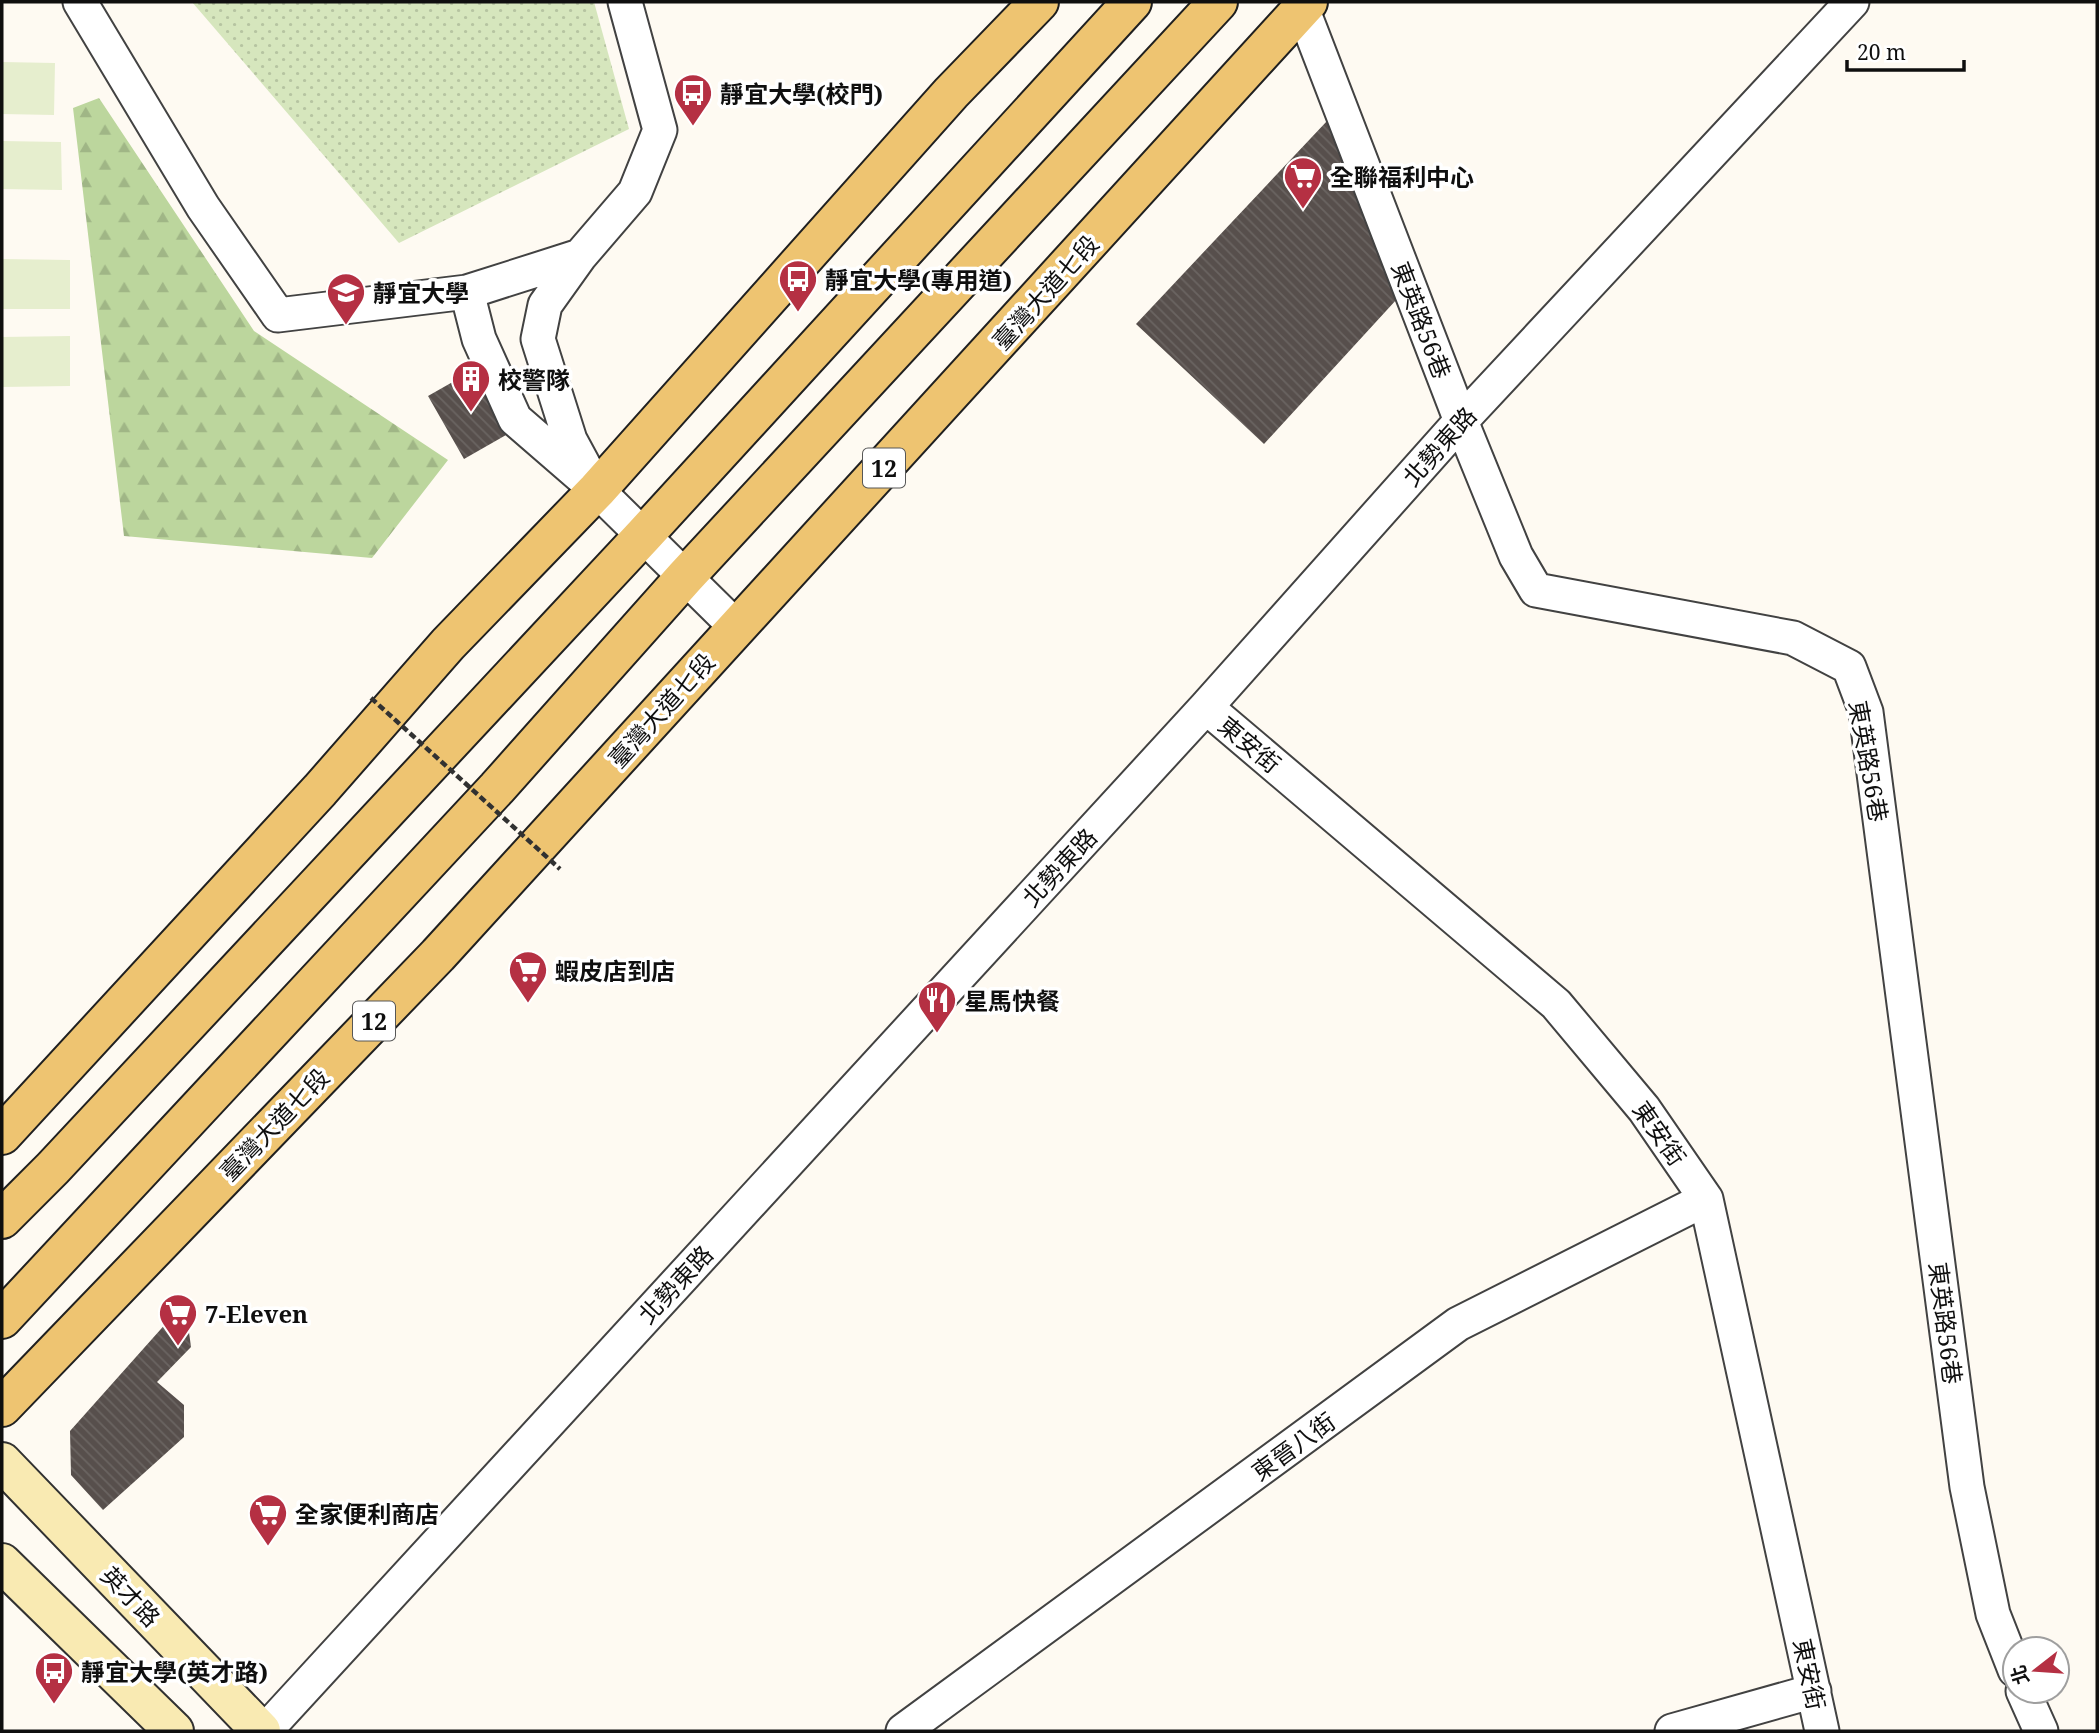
<svg xmlns="http://www.w3.org/2000/svg" width="2099" height="1733" font-family="'Noto Serif','Noto Sans TC',serif">
	<style>
		.grass { fill: url(#grass-dots) }
		.forest { fill: url(#forest-firs) }
		.pitch { fill: #e6eece }
		.building { fill: url(#building-back-hatch) }
		.lines { fill: none; stroke-linecap: round; stroke-linejoin: round }
		.street-casing { stroke: #424242; stroke-width: 37 }
		.secondary-casing { stroke: #313131; stroke-width: 42 }
		.primary-casing { stroke: #202020; stroke-width: 42 }
		.street { stroke: #fff; stroke-width: 33 }
		.secondary { stroke: #f9eab2; stroke-width: 38 }
		.primary { stroke: #eec471; stroke-width: 38 }
		.path-bridge { stroke: #313131; stroke-width: 4.5; stroke-dasharray: 7 3.5; stroke-linecap: butt }
		.labels { text-anchor: middle; dominant-baseline: central; stroke-width: 7; stroke-linejoin: round; paint-order: stroke }
		.shield { fill: #fff; stroke: #575757; stroke-width: 2 }
		.shield-label { font-size: 23px; font-weight: bold; fill: #0f0f0f }
		.poi-label { font-size: 24px; font-weight: bold; fill: #0f0f0f; stroke: #fff; text-anchor: start }
		.street-label { font-size: 24px; fill: #0f0f0f; stroke: #fff }
	</style>
	<defs>
		<pattern id="grass-dots" width="8" height="8" patternUnits="userSpaceOnUse" patternTransform="scale(1.75)"><rect width="8" height="8" fill="#d6e6bd"/><path d="M2 2h.1M6 6h.1" fill="none" stroke="#b6c4a1" stroke-width="1.8" stroke-linecap="round"/></pattern>
		<pattern id="forest-firs" width="22" height="20" patternUnits="userSpaceOnUse" patternTransform="scale(1.75)"><rect width="22" height="20" fill="#bcd69d"/><path d="M5 1l3.5 6h-7zM16 11l3.5 6h-7z" fill="#a0b686"/></pattern>
		<pattern id="building-back-hatch" width="6" height="6" patternUnits="userSpaceOnUse" patternTransform="scale(1.75)"><rect width="6" height="6" fill="#574f4c"/><path d="M-1 5l2 2M0 0l6 6M5-1l2 2" fill="none" stroke="#6a6461"/></pattern>
	</defs>
	<rect width="100%" height="100%" fill="#fefaf2"/>
	<path class="grass" d="M192 2H594L629 129 399 243Z"/>
	<path class="forest" d="M99 98 254 331 448 460 372 558 124 536 73 108Z"/>
	<path class="pitch" d="M2 62 55 63 54 115 2 114Z
		M2 141 61 142 62 190 2 189Z
		M2 259 70 260V309H2Z
		M70 336V386L2 387V337Z"/>
	<path class="building" d="M1327 121 1397 299 1264 444 1136 324Z
		M479 367 515 430 464 459 428 396Z
		M185 1302 191 1347 157 1382 184 1405V1437L103 1510 71 1475 70 1431Z"/>
	<g class="lines">
		<g class="street-casing">
			<path id="street" d="M80 2 203 207 278 315 467 292 580 256
				M1302 8 1461 421 1516 556 1536 590 1793 638 1849 667 1866 712 1967 1487 1993 1614 2015 1670
				M467 292 479 339 515 419 597 490 737 628
				M597 490 570 440 538 339 545 305 580 256 635 192 660 130 625 2
				M1206 707 1556 1004 1644 1109 1706 1199 1822 1731
				M2023 1691 2041 1731
				M265 1731 1206 707 1461 421 1852 2
				M903 1731 1458 1324 1706 1199
				M1672 1731 1814 1691"/>
		</g>
		<g class="secondary-casing">
			<path id="secondary" d="M2 1462 261 1731
				M2 1563 174 1731"/>
		</g>
		<g class="primary-casing">
			<path id="primary" d="M2 1135 320 790 448 644 597 490 951 93 1039 2
				M2 1219 53 1168 643 536 1132 2
				M2 1319 497 788 685 577 1218 2
				M2 1407 438 955 1308 2"/>
		</g>
		<use href="#street" class="street"/>
		<use href="#secondary" class="secondary"/>
		<use href="#primary" class="primary"/>
		<path class="path-bridge" d="M371 698 560 869"/>
	</g>
	<defs>
		<g id="bus-pin" transform="scale(2.0125)"><path d="M0 17L-7.5 6A9.5 9.5 0 1 1 7.5 6Z" fill="#b53043" stroke="#fff"/><path d="M-5-6H5V4H4V6H2V4H-2V6H-4V4H-5ZM-3.5-4V0h7V-4ZM-3.5 1.2v1.5H-2V1.2ZM2 1.2v1.5H3.5V1.2Z" fill="#fff"/></g>
		<g id="supermarket-pin" transform="scale(2.0125)"><path d="M0 17L-7.5 6A9.5 9.5 0 1 1 7.5 6Z" fill="#b53043" stroke="#fff"/><path d="M-6-5.5h2.5l.6 2H6L4.5 2H-2.5L-4.4-4H-6ZM-1.5 3.2a1.3 1.3 0 1 0 .1 0ZM3 3.2a1.3 1.3 0 1 0 .1 0Z" fill="#fff"/></g>
		<g id="university-pin" transform="scale(2.0125)"><path d="M0 17L-7.5 6A9.5 9.5 0 1 1 7.5 6Z" fill="#b53043" stroke="#fff"/><path d="M0-5L7-2L0 1L-7-2ZM-4 1L0 2.5L4 1V4Q0 6-4 4Z" fill="#fff"/></g>
		<g id="building-pin" transform="scale(2.0125)"><path d="M0 17L-7.5 6A9.5 9.5 0 1 1 7.5 6Z" fill="#b53043" stroke="#fff"/><path d="M-4-6H4V6H1V3H-1V6H-4ZM-2.5-4.3h1.7v1.8h-1.7ZM.8-4.3h1.7v1.8H.8ZM-2.5-1h1.7V.8h-1.7ZM.8-1h1.7V.8H.8Z" fill="#fff"/></g>
		<g id="restaurant-pin" transform="scale(2.0125)"><path d="M0 17L-7.5 6A9.5 9.5 0 1 1 7.5 6Z" fill="#b53043" stroke="#fff"/><path d="M-5-6h1v4h1v-4h1v4h1v-4h1v5L-1.5 .5V6h-2V.5L-5-1ZM5-6V6H3V1.5H1.5Q1.5-4 5-6Z" fill="#fff"/></g>
	</defs>
	<g fill-rule="evenodd">
		<use href="#bus-pin" x="693" y="93"/>
		<use href="#supermarket-pin" x="1303" y="176"/>
		<use href="#bus-pin" x="798" y="279"/>
		<use href="#university-pin" x="346" y="292"/>
		<use href="#building-pin" x="471" y="379"/>
		<use href="#supermarket-pin" x="528" y="970"/>
		<use href="#restaurant-pin" x="937" y="1000"/>
		<use href="#supermarket-pin" x="178" y="1313"/>
		<use href="#supermarket-pin" x="268" y="1513"/>
		<use href="#bus-pin" x="54" y="1671"/>
	</g>
	<g class="labels">
		<g class="shield">
			<rect x="863" y="448.5" width="42" height="39" rx="5"/>
			<rect x="353" y="1001.5" width="42" height="39" rx="5"/>
		</g>
		<g class="shield-label">
			<text x="884" y="468">12</text>
			<text x="374" y="1021">12</text>
		</g>
		<g class="poi-label">
			<text x="720" y="93">靜宜大學(校門)</text>
			<text x="1330" y="176">全聯福利中心</text>
			<text x="825" y="279">靜宜大學(專用道)</text>
			<text x="373" y="292">靜宜大學</text>
			<text x="498" y="379">校警隊</text>
			<text x="555" y="970">蝦皮店到店</text>
			<text x="964" y="1000">星馬快餐</text>
			<text x="205" y="1313">7-Eleven</text>
			<text x="295" y="1513">全家便利商店</text>
			<text x="81" y="1671">靜宜大學(英才路)</text>
		</g>
		<g class="street-label">
			<text transform="translate(1045 292) rotate(-48)">臺灣大道七段</text>
			<text transform="translate(1422 320) rotate(69)">東英路56巷</text>
			<text transform="translate(1439 446) rotate(-48)">北勢東路</text>
			<text transform="translate(661 710) rotate(-48)">臺灣大道七段</text>
			<text transform="translate(1250 744) rotate(40)">東安街</text>
			<text transform="translate(1869 761) rotate(80)">東英路56巷</text>
			<text transform="translate(1059 867) rotate(-47)">北勢東路</text>
			<text transform="translate(274 1124) rotate(-46)">臺灣大道七段</text>
			<text transform="translate(1660 1133) rotate(55)">東安街</text>
			<text transform="translate(675 1284) rotate(-47)">北勢東路</text>
			<text transform="translate(1946 1323) rotate(83)">東英路56巷</text>
			<text transform="translate(1293 1446) rotate(-36)">東晉八街</text>
			<text transform="translate(131 1596) rotate(46)">英才路</text>
			<text transform="translate(1810 1674) rotate(78)">東安街</text>
		</g>
	</g>
	<rect width="2099" height="1733" fill="none" stroke="#0f0f0f" stroke-width="7"/>
	<g transform="translate(2036 1670) rotate(253)"><circle r="33" fill="#ffffff" stroke="#9f9f9f" stroke-width="2"/>
	<path d="M0-5L12 26L0 18L-12 26Z" fill="#b53043"/>
	<text y="-10" font-size="19" font-weight="bold" text-anchor="middle" fill="#0f0f0f">北</text>
	</g>
	<path d="M1847 60v10h117v-10" fill="none" stroke="#0f0f0f" stroke-width="3.5"/>
	<text x="1857" y="60" font-size="21" fill="#0f0f0f" stroke="#ffffff" stroke-width="5" paint-order="stroke">20 m</text>
</svg>
